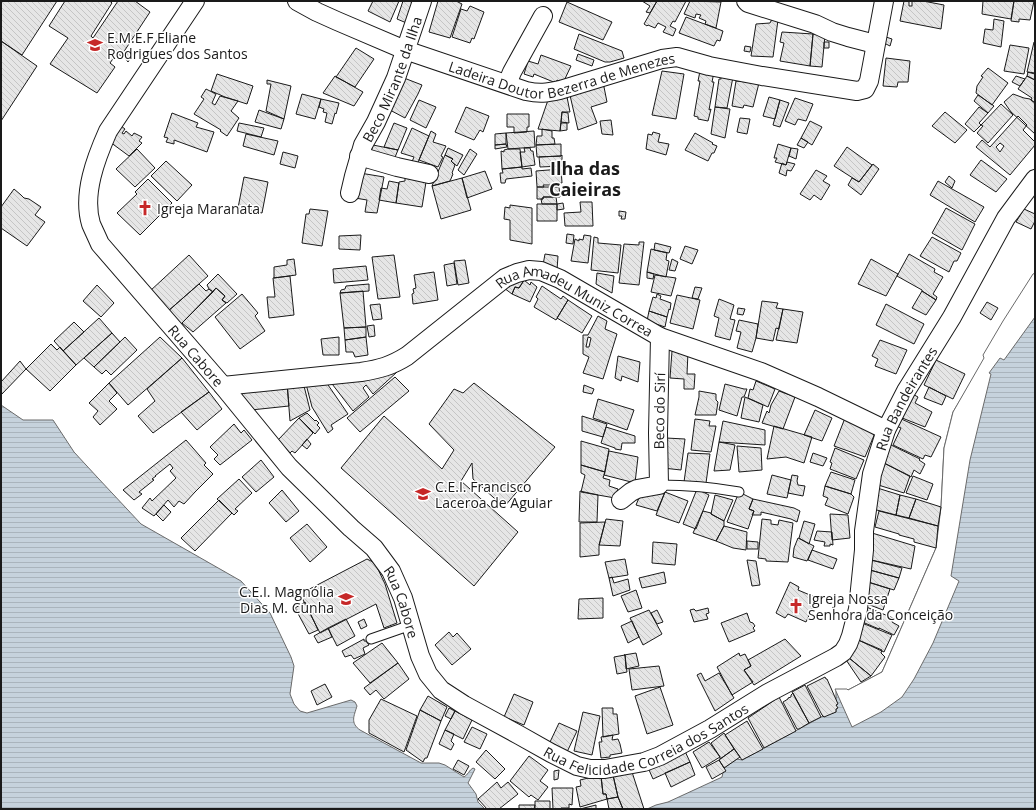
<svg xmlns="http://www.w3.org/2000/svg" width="1036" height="810" font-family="'Open Sans',sans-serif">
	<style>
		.water { fill: url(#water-rules); stroke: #6a6a6a }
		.pier { fill: #fff; stroke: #6a6a6a }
		.building { fill: url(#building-back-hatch); stroke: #1a1a1a; fill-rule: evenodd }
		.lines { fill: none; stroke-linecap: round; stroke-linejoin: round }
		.service-casing { stroke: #1a1a1a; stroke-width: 11 }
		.minor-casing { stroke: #1a1a1a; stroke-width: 20 }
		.service { stroke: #fff; stroke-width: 9 }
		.minor { stroke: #fff; stroke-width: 18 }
		.labels { text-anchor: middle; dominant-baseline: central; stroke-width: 3; stroke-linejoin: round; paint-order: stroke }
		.poi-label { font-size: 14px; fill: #1a1a1a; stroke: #fff; text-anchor: start }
		.street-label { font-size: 14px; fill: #1a1a1a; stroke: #fff }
		.district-label { font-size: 18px; font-weight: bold; fill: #1a1a1a; stroke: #fff }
	</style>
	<defs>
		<pattern id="water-rules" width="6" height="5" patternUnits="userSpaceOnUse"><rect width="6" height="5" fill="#c6d2dc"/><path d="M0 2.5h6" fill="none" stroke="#aab4bc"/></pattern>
		<pattern id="building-back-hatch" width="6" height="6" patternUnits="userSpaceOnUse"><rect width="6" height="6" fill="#e6e6e6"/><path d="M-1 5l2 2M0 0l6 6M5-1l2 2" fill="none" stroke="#c5c5c5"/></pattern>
	</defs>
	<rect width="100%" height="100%" fill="#fff"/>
	<path class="water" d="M1035 275V809H647L656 805 668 802 720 778 722 777 724 768 737 759 742 760 821 717 836 712V691L848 690 882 672 936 548 941 507 944 448 953 412Z
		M1 405 23 420H53L74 452 98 478 141 524 241 581 270 613 291 657 294 666 290 694 294 704 300 711 307 713 351 700 355 702 357 706C354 716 350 723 360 730L421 763H439L445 765 464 777C468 775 469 770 473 768L475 769 468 783 476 794 478 802 485 809H1Z"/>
	<path class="pier" d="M1035 273V317L1004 360 1000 358 989 373 991 374 970 460 951 576 959 581 933 643 914 679 902 697 881 712 852 727 835 689H847L848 690 882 672 936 548 941 507 944 448 953 412 984 358 983 355 1003 321 1033 274Z"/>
	<path class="building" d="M1 1H57L22 55 1 41Z
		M65 1H110L112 3 91 36 93 38 118 1H135L150 12 121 56 117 53 110 63 115 67 97 93 50 64 68 38 49 26Z
		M373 1H399L390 22 368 11Z
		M403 1H418L409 24 397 19Z
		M438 1H456L462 4 450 38 429 32Z
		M642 1H657L650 13 646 12 650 6Z
		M657 1H686L675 22 673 21 670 26 676 29 673 36 663 32 666 27 658 23 655 28 648 25 647 26 644 24Z
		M690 1 721 2 716 28 705 24 706 21 699 18 701 15 696 14 695 18 684 14Z
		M904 1H909V6H912V1H923L944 5 941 29 900 21Z
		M983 1H1014L1011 19 982 14Z
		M1014 1H1034L1030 20 1019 19V22L1011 21Z
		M567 2 612 22 603 40 559 22Z
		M470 6 484 12 474 39 472 38 470 43 452 37 461 9 467 11Z
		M686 17 723 31 720 41 717 40 714 46 679 33Z
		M772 19 778 20 773 57 751 56 756 24 770 23Z
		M994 19 1004 21 1001 47 983 43 985 29 993 30Z
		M782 32 813 34 810 66 780 61 784 43 780 42Z
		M579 34 622 51 624 58 610 62H605L574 49Z
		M813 34 825 35 822 67 810 66Z
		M886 37 892 39 890 46 884 43Z
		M1 41 37 66 1 121Z
		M824 42H829V48H824Z
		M1034 42H1035V74L1027 72Z
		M1010 45 1029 48 1024 74 1004 71Z
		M745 46 751 47 750 52 744 51Z
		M356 48 374 59 355 87 336 77Z
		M129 51 133 54 128 62 125 58Z
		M578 54 594 60 592 66 576 60Z
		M541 55 571 66 563 83 557 80 556 83 534 74 533 77 524 74 528 61 538 64Z
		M886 58 910 61 908 82H898L897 87 883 86Z
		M988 68 1008 83 992 105 976 93 977 86 983 77 981 76Z
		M662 71 684 74 676 119 652 115Z
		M700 71 714 72 712 82H714L709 110 711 109 708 121 698 119V117L694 116 700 81H698Z
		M1028 72 1035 73V80L1027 76Z
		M217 74 253 86 247 104 225 97 211 91Z
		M335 76 363 92 354 106 323 93Z
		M721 76 733 77 727 108 715 107 719 79H721Z
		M1016 76 1025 79 1020 86 1012 82Z
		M1027 76 1035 80V103L1031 100 1032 98 1018 89Z
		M404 78 422 85 418 94 405 118 388 109Z
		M267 80 291 86 284 119 266 111 271 84H267Z
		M736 81 759 83 753 107 744 105 743 108 732 106Z
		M603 82 607 102 591 107 597 123 578 130 569 91Z
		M206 89 216 94 212 103 215 105 220 96 238 101 231 111 239 118 227 136 220 131 221 130 194 114 204 99 201 97Z
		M566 92 570 112H562L560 131 538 129 549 97Z
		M302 94 321 99 315 119 296 114Z
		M1013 94 1024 98 1030 99 1035 103V134L1011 112 1004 102Z
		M978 95 994 106 988 113 974 101Z
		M769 97 780 100 775 119 763 116Z
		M795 98 813 104 806 121 798 119 795 125 785 121Z
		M321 99 339 103 336 114 335 113 332 124 325 122 327 113 323 112 324 109 319 107Z
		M419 100 436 107 426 128 410 120Z
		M780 100 789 103 780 127 773 125Z
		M1001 104 1013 115 988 143 977 133 983 126 981 125Z
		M466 107 489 116 483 132 480 130 474 140 455 132Z
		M715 107 730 109 725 138 711 134Z
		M979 107 988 113 979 123 981 125 974 132 965 124Z
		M259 110 284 119 281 129 255 122Z
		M562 112 568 113 569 123 561 122Z
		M945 112 967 130 955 143 932 126Z
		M172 113 198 123 196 127 214 132 207 152 174 140V144L166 142 168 138 164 137Z
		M507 114H529V127H527V132L514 133V127H507Z
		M1018 116 1027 125 1023 130 1035 142V145L1010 175 976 147 982 140 990 147ZM1000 143 1004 146 1000 152 996 147Z
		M740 118 750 119 747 134 737 132Z
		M611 120 613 135 602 134 600 121Z
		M810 121 822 127 812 145 801 138Z
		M239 123 264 128 261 137 237 131Z
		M394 123 407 128 398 150 384 147Z
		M561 123H567V130L560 131Z
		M121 126 125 129 122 133 124 134 126 131 132 136 134 133 142 137 139 141 142 143 129 156 110 142Z
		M412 128 429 136 416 167 411 164 414 157 401 153Z
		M542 129 552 131V138H554L555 144 536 145 537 136H542Z
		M431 131 436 134 433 142 446 146 441 156 443 157 438 167 419 160Z
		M534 131 535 147 508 149 506 133Z
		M653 132 660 134 658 142 669 144 666 155 646 149 648 134 652 135Z
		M506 133V144L495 145V134Z
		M695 133 713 143 712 144 717 146 714 153H712L708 161 685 150Z
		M246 134 278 141 274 155 243 146Z
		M801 138 808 142 804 148 797 145Z
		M506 144 507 147 495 149V145Z
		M561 144V156L537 157 536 145Z
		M778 144 791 148 786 165 775 162 777 158H774Z
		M373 145 398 150 393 162 370 156Z
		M847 147 872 165 859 182 834 166Z
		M448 148 463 155 457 166 451 161 453 159 445 155Z
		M524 148H530L531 151H533L535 165 522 167 520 152H525Z
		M791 148 798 149 796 159 789 156Z
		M137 149 155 168 135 187 116 169Z
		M470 149 477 154 464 175 458 170Z
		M508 149H520L522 167 502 169 501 151 504 152V150Z
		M283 152 298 156 295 168 280 164Z
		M445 155 453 159 451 161 455 165 452 173 453 174 450 181 432 186Z
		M562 155V166L540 167 539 157 561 156Z
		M981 160 1007 179 996 192 970 175Z
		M166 161 192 185 177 201 151 176Z
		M787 162 795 164 791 171 787 170 786 176 779 173 782 163 786 165Z
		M873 164 879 169 861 195 848 185 852 178 859 182Z
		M522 167V169L531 168 532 176 506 179 505 183H501L500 173H503L502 169Z
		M561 169 562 183H557L556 185H543L544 187H537L536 171Z
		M816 170 827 176 823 181 830 185 821 200 814 195 810 200 800 194Z
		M485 171 492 189 467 198 462 178Z
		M360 173 384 177 377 213 365 212 367 200 355 198Z
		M949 176 955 181 952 188 945 182Z
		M244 177 268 182 262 213 238 208Z
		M405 178 426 182 422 207 396 203 399 182 405 181Z
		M462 178 471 210 441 219 432 186Z
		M148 179 172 203 140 235 117 213 137 194 135 192Z
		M389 181 399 183 396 203 379 200 381 188 387 189Z
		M938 181 984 207 975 222 930 195Z
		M537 187H559L560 197H543V199H537Z
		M14 189 21 195 24 198 29 199 41 207 35 215 45 222 27 246 1 228V207Z
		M543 197H556L557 204H542L541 199H543Z
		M580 202H592L593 226H565L564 213 581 212Z
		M563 203 564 209 557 210V204Z
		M537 204H557V221H537Z
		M510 205 532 208V244L510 240V220L504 219 505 207 510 208Z
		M946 208 975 224 962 250 932 233Z
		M310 209 328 211 322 246 302 243 306 214H309Z
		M1024 209 1035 214V221L1031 229 1016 222Z
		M619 211 626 212 625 219H621L622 216H619Z
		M567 234 574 235 573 244 566 243Z
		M361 235 360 250 339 249V236Z
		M584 235 591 236 588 263 571 261 575 239 579 241V239L583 240Z
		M594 237 598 238V243L621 245 618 273 591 270Z
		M932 237 961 253 957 261H954L949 272 920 256Z
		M639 242H644L639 285 619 283 624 244 639 245Z
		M655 243 671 247 669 253 654 250Z
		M685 246 698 250 692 264 680 259Z
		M651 249 667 253 666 260 669 261 666 277 647 272Z
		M545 254 558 256 557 270 543 265Z
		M909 254 935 269 934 272 943 277 933 294 937 297 936 300 922 291V290L897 276Z
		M189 255 208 276 167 312 150 291Z
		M394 255 400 297 378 299 372 257Z
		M294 259 296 275 274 278V267L287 265V260Z
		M672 259 678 262 675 271 669 270Z
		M871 259 898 274 886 296 858 284Z
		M465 260 469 283 458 285 454 261Z
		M454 263 457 284 447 286 444 265Z
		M366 266 368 280 334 283 333 269Z
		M434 272 438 300 413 304 412 294 414 293 413 289 416 288 414 275Z
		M647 272 654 274 653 279 647 278Z
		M597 273 614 276 612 293 596 284Z
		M218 274 237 294 227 303 222 300 225 296 216 288 213 292 209 289 207 285Z
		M655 275 676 278 671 296 651 292Z
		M290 276 294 315 269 318 267 297H275L273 278Z
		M525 279 519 288 515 287 512 294 500 285Z
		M524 280 530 285 531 282 537 287 530 302 512 294 515 287 519 288Z
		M199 284 206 291 209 289 213 292 180 325 167 312Z
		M369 284V291L340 293 341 290 345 289 346 286Z
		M97 285 114 303 101 317 83 301Z
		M542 286 561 299 563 296 568 300 556 320 534 307 538 299 536 297Z
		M695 287 702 288 698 299 692 298Z
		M216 288 225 296 222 300 226 303 193 332 182 323Z
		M363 291 366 327 344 328 340 293Z
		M922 291 936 300 926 315 912 308Z
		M242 294 258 313 255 316 265 331 240 349 215 317Z
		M657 294 661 296 660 299 671 303 670 310 669 309 667 317 649 311 653 297 656 298Z
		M677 295 700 300 693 329 670 323Z
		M719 299 734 305 730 319 735 320 730 340 715 336 719 318 714 316Z
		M568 300 592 316 582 333 557 318Z
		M762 301 778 303 776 308 783 309 779 329 776 328 773 341 756 338Z
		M987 302 998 308 991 320 980 313Z
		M380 304 382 319 373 320 370 305Z
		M886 304 924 324 914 344 876 325Z
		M738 308 745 309 743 315 737 314Z
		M783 309 803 312 797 343 776 340Z
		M649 311 667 317 665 327 647 321Z
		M598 316 607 321 605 329 617 334 603 379 583 373 589 357 583 354V335H588Z
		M99 318 112 333 76 365 63 351Z
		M739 320 758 324 756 338 752 352 737 348 741 332 736 331Z
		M74 322 84 332 63 351 54 341Z
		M374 325 375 336 369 337 367 326Z
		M366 327V337L345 340 344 328Z
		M112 333 120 342 94 367 84 358Z
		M125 337 137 350 111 375 106 370 102 374 94 367Z
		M160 337 182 358 128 405 109 383Z
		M339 337V355H323L321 339Z
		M366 337 368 355 355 357 353 352H346L345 340Z
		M588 337 591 338 589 347H586Z
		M880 340 907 350 896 374 875 366 878 359 872 356Z
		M51 344 57 350 60 347 76 365 50 391 26 369Z
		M672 351 688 352 687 374H695L694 389H684V379L670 378Z
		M618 356 640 362 638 382 622 376 621 381 615 378Z
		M182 358 209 392 153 433 138 416 155 401 147 389Z
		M936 360 965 374 953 399 924 385Z
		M20 361 26 369 1 395V382Z
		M397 372 373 394 366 385 363 388 369 397 353 411 329 380 340 378Z
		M395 377 409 391 360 432 347 418Z
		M756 381 775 389 768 407 748 398 750 389 753 390Z
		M303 382 310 410 290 421 287 383Z
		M326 382 348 414 331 425 333 429 328 433 312 407 306 384Z
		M109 383 117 393 109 401 117 409 100 425 93 417 98 411 89 403Z
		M287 383 289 406 251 410 241 396 245 388Z
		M474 383 555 447 504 507 473 479 472 463 461 481 518 532 474 586 341 468 384 416 442 469 454 450 429 424 454 389 463 393Z
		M725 384 744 389H747L744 397H742L737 416 719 410Z
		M584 385 594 389 592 394 583 392Z
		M929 387 946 396 942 405 924 398Z
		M699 391 716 394V400L718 402 716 415H695L699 397Z
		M779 391 795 397 783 429 762 423 767 411 769 413 771 405Z
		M209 392 222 409 197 430 181 412Z
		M909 392 918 397 915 403 932 412 925 427 897 416Z
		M745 397 763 405 759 422 741 418Z
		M598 399 634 410 627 430 593 418Z
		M815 410 832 418 822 441 804 435Z
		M307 413 315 421 316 420 319 423 317 425 320 428 315 434 299 418Z
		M582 416 607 424 603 437 582 431Z
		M897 417 941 437 931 457 925 455 923 459 893 445 901 428 894 425Z
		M299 418 313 433 295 453 292 451 290 453 278 440Z
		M845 418 875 433 865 457 834 446Z
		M695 419 710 421 709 426H716L711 452 691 450Z
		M723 421 765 430V445L719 442Z
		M234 424 241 433 244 430 252 440 220 465 214 459 218 455 210 447Z
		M774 426 812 437 804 463 786 457 767 459Z
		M606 427 635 436V443H622L621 450 615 449V448L601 443Z
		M666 438 685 439 681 470 663 468Z
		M307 439 311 444 307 449 302 445Z
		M186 440 206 463 204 465 213 474 195 492 184 504 179 501 174 507 168 500 154 516 142 508 150 498 152 501 176 478 170 471 173 468 170 464 155 476H156L152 479 154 480 139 492 142 494 134 500 123 490Z
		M581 441 609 449 605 472 581 465Z
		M719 442 735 445 730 470 714 471Z
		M891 445 920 459 919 460 925 464 920 474 914 470 911 477 882 462Z
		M737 446 761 448 762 470 739 472Z
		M835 448 864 460 856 479 830 469 832 463 830 462Z
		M609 451 638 457 635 483 604 475Z
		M688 453 710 454 706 483 684 482Z
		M813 453 827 458 823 466 810 462Z
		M261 460 274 477 256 492 242 477Z
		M882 462 910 476 904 493 875 484Z
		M581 465 605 472 603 478 610 480 609 486 618 489 615 498 581 492 585 475 581 473Z
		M831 472 855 480 851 494 825 486Z
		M772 475 791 480 787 498 767 494Z
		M792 475 798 476 797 481 798 485 805 486 803 496 788 493Z
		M913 476 933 484 927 500 906 493Z
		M239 479 252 493 235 509 238 511 234 515 217 499Z
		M825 486 851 494 854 497 848 514 825 505 828 498 823 496Z
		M874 487 900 495 896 515 869 508Z
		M697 489 709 495 696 529 683 524Z
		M282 490 299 511 286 522 269 503Z
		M580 491 598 495 597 522H579Z
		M661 491 665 492 657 511 636 505 641 493Z
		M665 492 688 501 679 523 656 515Z
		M739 492 753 499 749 509 754 511 748 529 727 522Z
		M715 495 733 500 724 521 711 514Z
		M900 495 916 499 909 518 896 515Z
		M753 499 794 508 800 511 797 522 791 519 761 512V515H752L754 511 749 509Z
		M916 499 941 507 938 526 909 518Z
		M219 500 232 513 195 551 181 538Z
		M164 505 171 512 163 521 156 514Z
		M703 511 711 513V514L724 521V526L716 541 693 533Z
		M879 511 938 526 936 548 914 542V539L899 535V534L875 527Z
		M830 514 848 515 850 538 832 540Z
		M606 519 623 521 620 546 599 545Z
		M762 519 771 520V524L778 525 779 520 793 523 788 562 766 561V559L758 558Z
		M804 521 815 524 809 544 799 538Z
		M605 522 599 546V555L580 557V523Z
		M307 524 327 547 310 562 290 538Z
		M724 526 747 532 746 550 733 548 716 541Z
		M817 531 832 532 833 545 830 544V546H824L825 542 814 540Z
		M872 533 915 546 911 569 867 559Z
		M798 538 814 546 807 561 793 557 794 548Z
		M747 541 758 542V549H747Z
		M653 542 677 544 675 565 652 563Z
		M812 550 837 559 833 569 808 560Z
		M367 559 375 563 385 584 397 623 384 628 376 604 320 633 300 594Z
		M625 559 628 575 609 578 605 562Z
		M867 559 902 568 899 578 866 569Z
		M747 560 756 561 760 585 752 586Z
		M870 570 899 578 894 590 868 582Z
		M664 572 666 583 642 588 639 578Z
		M612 577 614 583 628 579 630 590 613 596 609 578Z
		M790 582 799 587 798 590 817 598 806 622 788 614 785 618 776 613Z
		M868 582 890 589 883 610 862 602Z
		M636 590 642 608 628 612 621 596Z
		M603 598V618L578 619 579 599Z
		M305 602 318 630 309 634 295 608Z
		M864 606 893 618 892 622 899 626 894 635 879 628V629L860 621Z
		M708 608 709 613 706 614 708 619 694 622 690 610 694 609 696 611Z
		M649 610 662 634 643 645 630 618Z
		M657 610 663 622 657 624 651 613Z
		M747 613 750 622 753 623 755 626 753 628 755 631 729 642 721 623Z
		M346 619 355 636 337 646 328 628Z
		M364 619 367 626 361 629 358 622Z
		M632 621 639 637 628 643 621 626Z
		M862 623 892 635 884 652 856 639Z
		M328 628 332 637 318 643 314 636Z
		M449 632 453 637 457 633 471 649 452 665 435 645Z
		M364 639V641H366L369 645 363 648 365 654 354 659 351 655 345 657 342 651Z
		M785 639 801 656 754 685 744 670 751 666 748 660Z
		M856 639 882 650 881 653 885 657 871 676 843 653Z
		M382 643 398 663 370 683 353 663Z
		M636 653 639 666 626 669 625 655H624Z
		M739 653 740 656 745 654 751 666 744 670 753 682 732 695 717 667Z
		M843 653 871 676 861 682 842 654Z
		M625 655 627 672 617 674 614 657Z
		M398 663 409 679 384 699 376 690 370 695 364 688Z
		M659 666 664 686 632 690 629 669Z
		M701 673 705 681 719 673 734 698 715 711 697 675Z
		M825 677 826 679H827L838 704 836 705 838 708 836 709V712L824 717 822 715 807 686Z
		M325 684 332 697 317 705 311 691Z
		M805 685 821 717 809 723 792 692Z
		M660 687 673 725 647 734 635 696Z
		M793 693 809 723 799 729H797L783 702 788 699V698L791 697V695Z
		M514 694 533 702 524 725 504 717Z
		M428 696 447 707 441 721 420 710Z
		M779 697 796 731 764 748 748 718Z
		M381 699 417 716 404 752 369 733V720Z
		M449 708 455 711 451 719 445 716Z
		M602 708H613V714H617L619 734 603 737Z
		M420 710 441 721 427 758H425L423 762 406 750Z
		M455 711 472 720 463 739 445 730Z
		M583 712 600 716 592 755 574 751Z
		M747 721 763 749 742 760 725 735Z
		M559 723 577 731 567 752 550 742Z
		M472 727 487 734 480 749 464 742Z
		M445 730 454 734 451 741 454 744 451 750 439 744Z
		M724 733 734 749 720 759V757L711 743Z
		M613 735 612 740 618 739 620 744 622 753 610 755V757L601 758 599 742H602L601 737Z
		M709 742 720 757 702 768 693 752Z
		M683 747 690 762 653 779 646 763Z
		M734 749 740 757 724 768 719 760Z
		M486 750 505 769 495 779 476 762Z
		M529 756 548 770 540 781 548 787 538 800 531 795 529 797 510 781Z
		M458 760 469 766 464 775 453 769Z
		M719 760 726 771 712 779 706 767Z
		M690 762 695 775 671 787 665 773Z
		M559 770 558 779 554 780V771Z
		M632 772 644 809H623L618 797 613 775Z
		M601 775 603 794H606L607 799 580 807 576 787 581 786 580 780Z
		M613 775 618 797 607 799 606 794H603L601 777Z
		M497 782 501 788 508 782 518 794 499 809H487L478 799Z
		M552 788H573L572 805 569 804V808H561V809H553Z
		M618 797 623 809H609L607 799Z
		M535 801H550V809H535Z
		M519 805H535L534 809H519Z
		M596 805V809H580Z"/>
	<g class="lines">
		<g class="service-casing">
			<path id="service" d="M659 485C686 485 712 487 739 492
				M371 639 411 625"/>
		</g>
		<g class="minor-casing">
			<g id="minor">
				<path id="s1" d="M195 1 108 131C96 158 82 194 91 224 94 231 97 237 100 244L223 386 289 467 351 528 374 548 391 571 403 598 420 656 428 674 441 690 464 705 519 735 551 753 577 766 590 769H605L644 762 660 756 710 729 768 693 836 657 843 652 848 644 851 636 858 609 864 550V531L872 474 886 430 906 391 952 317 1006 218 1035 179"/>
				<path id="s2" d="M297 1 317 12 337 21 405 50 526 91C540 94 546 93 560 90L662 59 677 57 709 66 762 76 857 91 865 89 869 81 884 1"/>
				<path d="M746 1 748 3 815 24 832 32 848 37 875 44"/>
				<path d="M507 84 512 72 543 16"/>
				<path d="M359 156 397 167 429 174"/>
				<path id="s3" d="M350 193 354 176 363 145 376 122 396 78 422 1"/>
				<path id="s4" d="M223 386 361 372C380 369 391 366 407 356L505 278 517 273 529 270 541 271 560 279 660 337 761 372 818 397 886 430"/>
				<path id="s5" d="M621 500 631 492 637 489 659 485 658 433 660 337"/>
			</g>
		</g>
		<use href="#service" class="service"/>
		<use href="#minor" class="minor"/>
	</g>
	<defs>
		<g id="school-bare" transform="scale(1.2)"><path d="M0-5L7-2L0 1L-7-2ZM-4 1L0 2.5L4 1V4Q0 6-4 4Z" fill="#c62828" stroke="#fff" stroke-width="2.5" paint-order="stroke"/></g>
		<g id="church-bare" transform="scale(1.2)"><path d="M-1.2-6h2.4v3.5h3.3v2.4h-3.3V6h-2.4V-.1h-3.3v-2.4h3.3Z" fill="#c62828" stroke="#fff" stroke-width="2.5" paint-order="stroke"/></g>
	</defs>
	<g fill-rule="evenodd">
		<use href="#school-bare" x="95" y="45"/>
		<use href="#church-bare" x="145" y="208"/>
		<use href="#school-bare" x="423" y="494"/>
		<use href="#school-bare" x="346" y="599"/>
		<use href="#church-bare" x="796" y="606"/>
	</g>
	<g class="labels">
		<g class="poi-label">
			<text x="107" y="37">E.M.E.F Eliane<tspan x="107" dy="16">Rodrigues dos Santos</tspan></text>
			<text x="157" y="208">Igreja Maranata</text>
			<text x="435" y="486">C.E.I. Francisco<tspan x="435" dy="16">Laceroa de Aguiar</tspan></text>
			<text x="334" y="591" text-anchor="end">C.E.I. Magnólia<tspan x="334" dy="16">Dias M. Cunha</tspan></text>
			<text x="808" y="598">Igreja Nossa<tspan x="808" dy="16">Senhora da Conceição</tspan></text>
		</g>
		<g class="street-label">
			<text stroke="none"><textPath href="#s2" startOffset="283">Ladeira Doutor Bezerra de Menezes</textPath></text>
			<text stroke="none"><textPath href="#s3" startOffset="122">Beco Mirante da Ilha</textPath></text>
			<text stroke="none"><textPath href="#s4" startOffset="390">Rua Amadeu Muniz Correa</textPath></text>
			<text stroke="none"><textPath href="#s1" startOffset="422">Rua Cabore</textPath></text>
			<text stroke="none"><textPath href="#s1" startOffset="1560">Rua Bandeirantes</textPath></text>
			<text stroke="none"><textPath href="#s5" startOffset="116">Beco do Sirí</textPath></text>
			<text stroke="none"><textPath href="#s1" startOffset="746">Rua Cabore</textPath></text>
			<text stroke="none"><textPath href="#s1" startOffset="1074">Rua Felicidade Correia dos Santos</textPath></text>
		</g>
		<g class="district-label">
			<text x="585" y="168">Ilha das<tspan x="585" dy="21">Caieiras</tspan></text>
		</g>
	</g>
	<rect width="1036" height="810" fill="none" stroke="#1a1a1a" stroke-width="4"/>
</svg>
